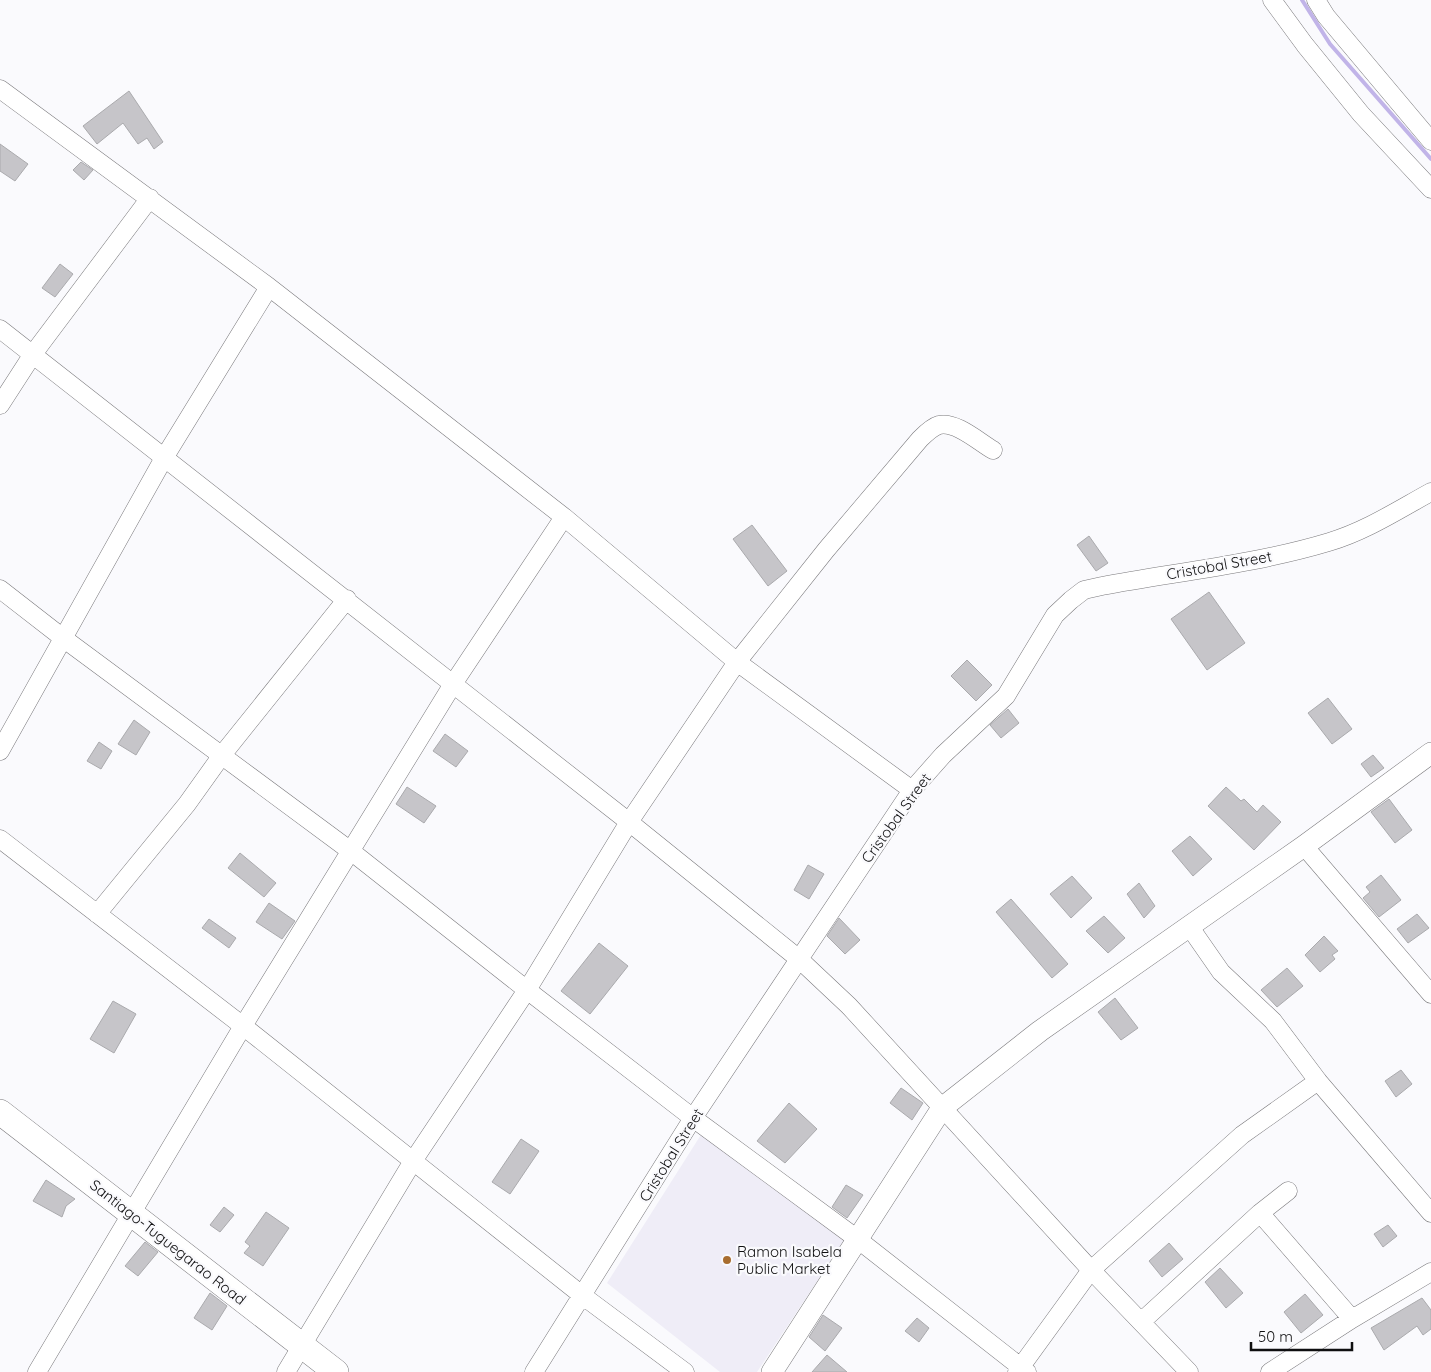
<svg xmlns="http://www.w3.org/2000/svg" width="1431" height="1372" font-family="Quicksand,sans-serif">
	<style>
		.built { fill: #efedf7 }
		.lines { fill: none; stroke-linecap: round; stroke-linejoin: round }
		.stream { stroke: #c1b4e8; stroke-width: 4 }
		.building { fill: #c6c5c9; stroke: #aaaaad }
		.minor-casing { stroke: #7a797c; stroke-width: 19 }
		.major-casing { stroke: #7a797c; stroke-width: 22 }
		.highway-casing { stroke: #7a797c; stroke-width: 26 }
		.minor { stroke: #fff; stroke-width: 18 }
		.major { stroke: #fff; stroke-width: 21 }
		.highway { stroke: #fff; stroke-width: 25 }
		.poi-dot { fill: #a86d2f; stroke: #fafafd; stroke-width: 2 }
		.labels { text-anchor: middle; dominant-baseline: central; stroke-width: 4.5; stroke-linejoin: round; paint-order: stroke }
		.street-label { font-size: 15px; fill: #0f0f10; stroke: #fafafd }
		.poi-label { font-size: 15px; fill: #0f0f10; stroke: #fafafd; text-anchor: start }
	</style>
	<rect width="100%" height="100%" fill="#fafafd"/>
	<path class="built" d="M704 1130 847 1236 757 1372H720L607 1283Z"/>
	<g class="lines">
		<path class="stream" d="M1302 0 1330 44 1431 159"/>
	</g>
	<path class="building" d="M129 91 163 142 154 149 147 138 138 144 123 123 97 144 83 126Z
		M0 144 28 164 15 181 0 171Z
		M81 162 93 170 84 180 73 170Z
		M60 264 73 274 55 297 42 288Z
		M752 525 787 571 768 586 733 539Z
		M1089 536 1108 563 1096 571 1077 545Z
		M1209 592 1245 643 1207 670 1171 619Z
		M967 660 992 685 976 701 951 676Z
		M1328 698 1352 729 1332 744 1308 713Z
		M1008 709 1019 723 1001 738 990 725Z
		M134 720 150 732 136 755 118 744Z
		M445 734 468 751 456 767 433 751Z
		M99 742 112 751 101 769 87 761Z
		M1373 755 1384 768 1371 777 1361 764Z
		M407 787 436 806 424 823 396 804Z
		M1226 787 1241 801 1244 799 1257 812 1263 805 1281 822 1254 850 1208 806Z
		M1389 799 1412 830 1395 843 1371 812Z
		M1190 836 1212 859 1193 876 1172 851Z
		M240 853 276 883 264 897 228 868Z
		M808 865 824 874 809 899 794 890Z
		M1381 875 1401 900 1379 917 1363 898 1370 892 1366 887Z
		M1072 876 1092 898 1071 918 1050 894Z
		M1139 883 1155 906 1144 918 1127 894Z
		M1011 899 1068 964 1052 978 996 912Z
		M269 903 295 921 282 939 256 922Z
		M1417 914 1429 928 1408 943 1397 929Z
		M1104 916 1125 938 1108 953 1086 931Z
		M839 918 860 940 845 954 827 936Z
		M209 919 236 938 229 948 202 928Z
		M1324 936 1338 951 1332 955 1335 959 1320 972 1305 955Z
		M599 943 628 966 590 1014 561 991Z
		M1287 968 1303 986 1277 1007 1261 990Z
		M1115 998 1138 1028 1121 1040 1098 1012Z
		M113 1001 136 1014 114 1053 90 1039Z
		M1401 1070 1412 1084 1396 1097 1385 1081Z
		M901 1088 923 1103 912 1120 890 1103Z
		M789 1103 817 1129 785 1163 757 1141Z
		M521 1139 539 1151 510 1194 492 1182Z
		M46 1180 75 1199 66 1206 62 1217 33 1201Z
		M846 1185 863 1195 847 1218 832 1207Z
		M224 1207 234 1215 220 1232 210 1225Z
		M266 1212 289 1228 263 1266 244 1253 250 1246 245 1242Z
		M1388 1225 1397 1236 1383 1247 1374 1234Z
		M145 1242 158 1252 138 1276 125 1266Z
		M1169 1243 1183 1259 1162 1277 1149 1261Z
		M1220 1268 1243 1293 1226 1308 1205 1282Z
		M210 1293 227 1306 212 1330 194 1318Z
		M1305 1294 1323 1315 1301 1333 1284 1312Z
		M1422 1298 1431 1310V1329L1423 1335 1417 1326 1384 1350 1371 1328Z
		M823 1315 842 1328 825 1351 809 1337Z
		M917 1318 929 1328 919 1342 905 1331Z
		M827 1355 847 1372H812Z"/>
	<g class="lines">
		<g class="minor-casing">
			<path id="minor" d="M1272 0 1305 45 1361 114 1431 189
				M1316 0 1326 16 1431 141
				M0 89 269 287 564 517 737 662 912 790
				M0 329 629 822 799 959 849 1006 1091 1270 1189 1372
				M0 405 33 354 150 198
				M0 589 63 638 352 852 527 990 693 1118 856 1238 1027 1372
				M0 751 164 458 269 287
				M0 839 243 1026 583 1296 685 1372
				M1304 846 1431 994
				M97 914 187 804 222 755 347 599
				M1189 926 1221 972 1273 1021 1318 1081 1431 1213
				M1260 1213 1352 1319
				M1141 1322 1260 1213 1288 1191
				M37 1372 243 1026 453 684 564 517
				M286 1372 413 1161 527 990 629 822 737 662 826 550 920 439C925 434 932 427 939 425 956 421 979 442 993 450
				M534 1372 693 1118 912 790 943 755 1006 696 1055 615 1071 600 1084 590 1102 586C1177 572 1256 564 1329 542 1366 531 1398 510 1431 492
				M1017 1372 1091 1270 1242 1135 1318 1081
				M1270 1372 1352 1319 1431 1272"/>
		</g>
		<g class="major-casing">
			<path id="major" d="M772 1372 942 1108 1040 1031 1304 846 1431 753"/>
		</g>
		<g class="highway-casing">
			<path id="highway" d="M0 1112 336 1372"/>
		</g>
		<use href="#minor" class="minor"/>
		<use href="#major" class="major"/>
		<use href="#highway" class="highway"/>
	</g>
	<circle class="poi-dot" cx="727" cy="1260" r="5"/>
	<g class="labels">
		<g class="street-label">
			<text transform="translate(1219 565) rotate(-10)">Cristobal Street</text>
			<text transform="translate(896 818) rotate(-54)">Cristobal Street</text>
			<text transform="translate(671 1155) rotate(-58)">Cristobal Street</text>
			<text transform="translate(168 1242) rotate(38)">Santiago-Tuguegarao Road</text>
		</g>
		<g class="poi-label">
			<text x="737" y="1251">Ramon Isabela<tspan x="737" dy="17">Public Market</tspan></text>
		</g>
	</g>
	<path d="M1251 1342v8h101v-8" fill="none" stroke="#0f0f10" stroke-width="2.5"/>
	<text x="1258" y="1342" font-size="15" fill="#0f0f10" stroke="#fafafd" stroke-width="4" paint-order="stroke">50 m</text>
</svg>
